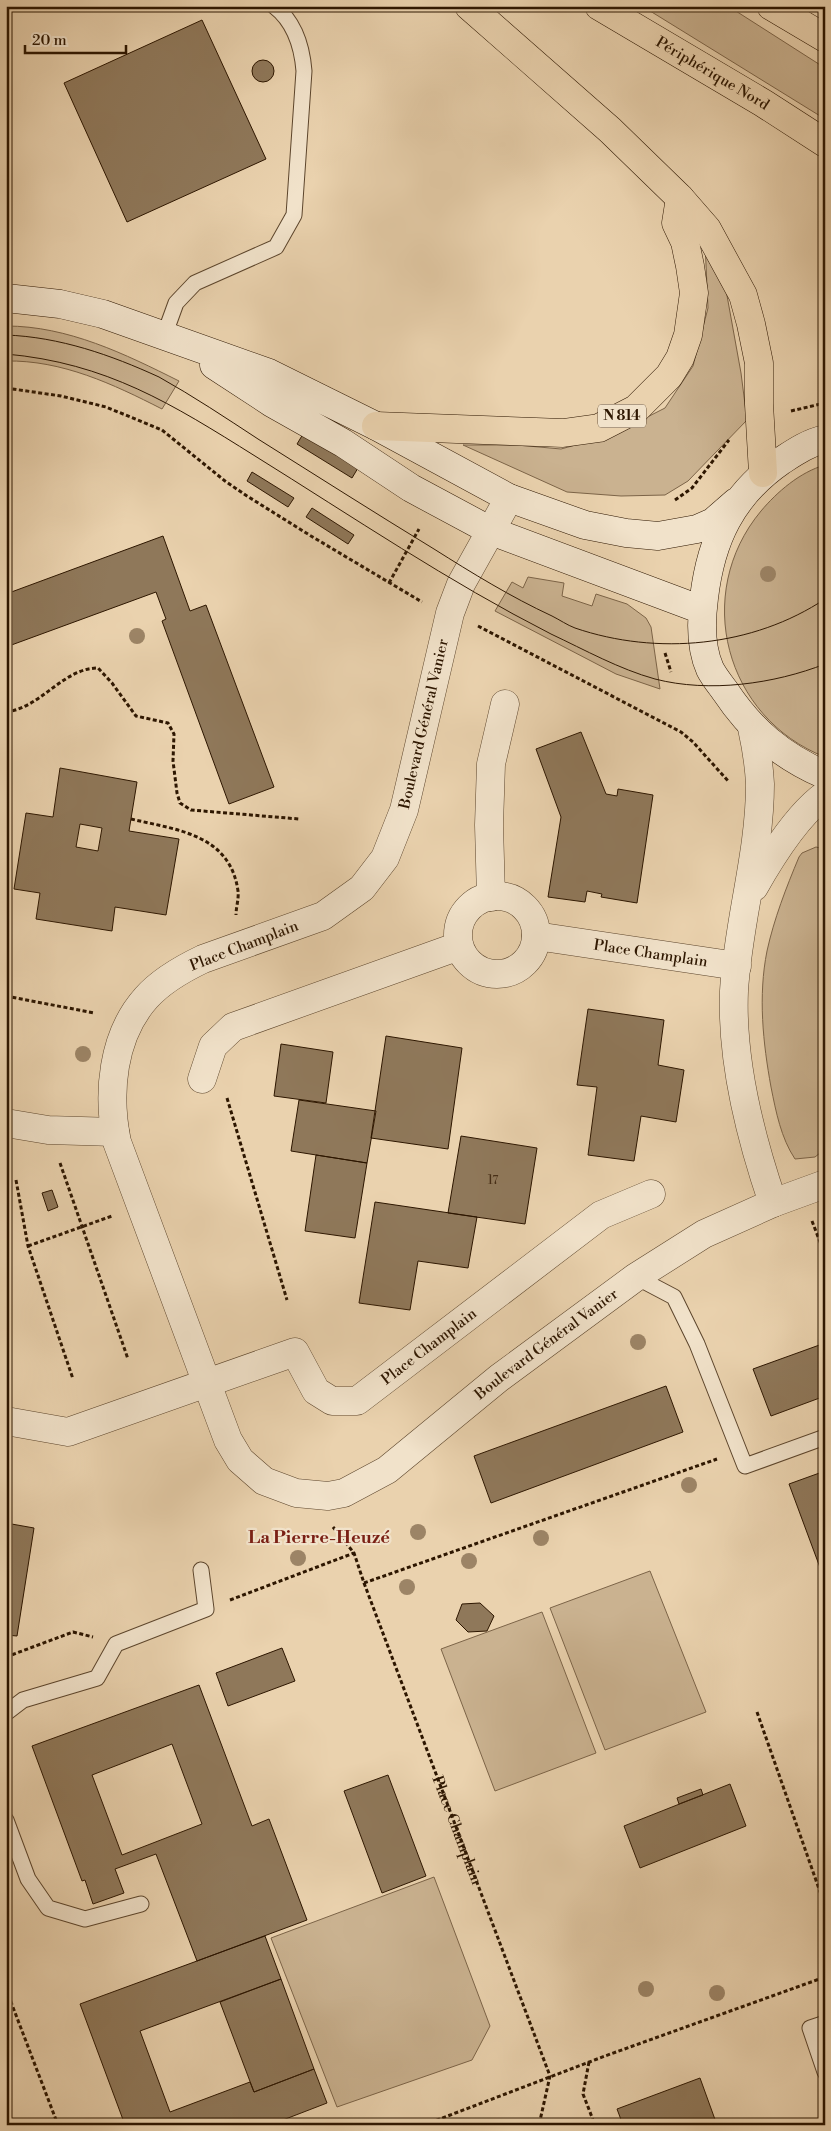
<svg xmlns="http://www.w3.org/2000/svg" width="831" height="2131" font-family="'Libre Bodoni',serif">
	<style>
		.green { fill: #cab290; stroke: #7c6448 }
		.building { fill: #8f785a; stroke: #2d1600; fill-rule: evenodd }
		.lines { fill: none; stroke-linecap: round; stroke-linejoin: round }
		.lane-casing { stroke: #5c452c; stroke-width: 17 }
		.street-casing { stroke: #5c452c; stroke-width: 29 }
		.secondary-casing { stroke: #2d1600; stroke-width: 29 }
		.highway-casing { stroke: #2d1600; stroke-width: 29 }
		.path { stroke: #2d1600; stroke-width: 3; stroke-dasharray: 4 2.5; stroke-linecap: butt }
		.lane { stroke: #f1e2ca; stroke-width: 15 }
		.street { stroke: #f1e2ca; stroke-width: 28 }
		.secondary { stroke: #f1e2ca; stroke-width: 28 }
		.highway { stroke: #ead2ae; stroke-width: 28 }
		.tram { stroke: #2d1600; stroke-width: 1 }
		.tree { fill: #9c8466 }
		.labels { text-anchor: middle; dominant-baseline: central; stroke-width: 4.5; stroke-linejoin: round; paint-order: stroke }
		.number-label { font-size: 12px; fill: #462e16 }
		.shield { fill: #f1e2ca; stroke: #68533d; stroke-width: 1 }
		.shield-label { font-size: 14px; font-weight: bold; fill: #2d1600 }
		.street-label { font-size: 15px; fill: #2d1600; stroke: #f1e2ca }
		.quarter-label { font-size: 18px; font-weight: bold; fill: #7a1f14; stroke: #f1e2ca }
	</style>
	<rect width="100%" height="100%" fill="#ead2ae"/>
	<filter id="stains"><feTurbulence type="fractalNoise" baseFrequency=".004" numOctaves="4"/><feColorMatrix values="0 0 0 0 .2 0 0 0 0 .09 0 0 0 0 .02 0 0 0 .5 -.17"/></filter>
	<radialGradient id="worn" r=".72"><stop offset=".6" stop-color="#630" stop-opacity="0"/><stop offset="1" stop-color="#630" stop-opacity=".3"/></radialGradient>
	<path class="green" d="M642 6H728L825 68V119Z
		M705 243 726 290 741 373 747 420 688 481 665 495 621 496 567 492 463 445H517L561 449 612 435 665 408 693 366 708 308Z
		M6 326C68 326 125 354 179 381L162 409C113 384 62 360 6 361Z
		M825 465V757C725 718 692 594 761 511 777 492 800 472 825 465Z
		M528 577 564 583 562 596 592 606 596 594 627 604 646 618 651 627 660 689 616 674 495 611 512 582 523 588Z
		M816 847 825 849V1149L815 1157 795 1159C781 1138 776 1112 771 1087 763 1043 758 996 767 951 774 919 786 888 799 857L802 853Z
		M650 1571 706 1712 605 1750 550 1608Z
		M542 1612 596 1753 495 1791 441 1649Z
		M434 1877 490 2026 472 2060 337 2107 271 1938Z"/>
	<path class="building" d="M202 20 266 159 127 222 64 83Z
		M252 71a11 11 0 1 1 22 0a11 11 0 1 1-22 0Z
		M303 434 358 468 352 478 297 444Z
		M252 472 294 498 288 507 247 481Z
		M312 508 354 535 348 544 306 517Z
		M163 536 190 611 206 605 274 787 229 804 162 621 166 619 156 592 6 647V594Z
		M581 732 606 794 617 796 618 789 653 795 637 903 601 897 602 894 587 891 585 902 548 897 561 817 536 749Z
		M60 768 137 782 129 831 179 839 166 915 115 907 112 931 36 919 40 893 14 889 26 813 53 817ZM80 824 102 828 98 851 76 847Z
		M588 1009 664 1020 658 1065 684 1070 676 1122 641 1116 634 1161 588 1155 597 1087 577 1085Z
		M386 1036 462 1048 448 1149 371 1138Z
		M281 1044 333 1052 326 1103 274 1096Z
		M299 1100 376 1111 367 1163 291 1151Z
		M461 1136 537 1148 525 1224 448 1213Z
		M316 1155 367 1163 355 1238 305 1231Z
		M52 1190 58 1207 48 1211 42 1193Z
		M375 1202 477 1217 468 1268 418 1261 410 1310 359 1303Z
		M825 1343V1396L771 1416 753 1369Z
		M666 1386 683 1432 491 1503 474 1456Z
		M825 1471V1581L789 1484Z
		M6 1523 34 1528 17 1636 6 1635Z
		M480 1603 494 1616 487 1631 468 1632 456 1620 462 1604Z
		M282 1648 295 1681 228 1706 216 1673Z
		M199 1685 252 1826 269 1819 307 1920 197 1961 156 1854 115 1869 124 1893 93 1904 85 1880 82 1881 32 1746ZM172 1744 202 1824 122 1855 92 1775Z
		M388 1775 426 1876 382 1893 344 1791Z
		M730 1784 746 1826 640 1868 624 1826Z
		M701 1789 703 1795 679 1804 677 1798Z
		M265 1936 281 1979 140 2031 170 2112 250 2082 254 2092 314 2069 327 2103 270 2125H125L80 2004Z
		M281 1979 314 2069 254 2092 220 2002Z
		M700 2078 717 2125H623L617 2109Z"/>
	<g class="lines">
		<g class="lane-casing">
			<path id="lane" d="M164 336 176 303 195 283 276 247 294 215 304 71C302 46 295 22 274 6
				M636 1277 674 1297 697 1344 745 1466 825 1437
				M6 1713 23 1700 97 1678 116 1644 206 1609 201 1570
				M6 1820 28 1879 48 1908 85 1919 141 1904
				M825 2023 810 2028 825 2072"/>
		</g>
		<g class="street-casing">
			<g id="street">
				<path id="s2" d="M509 498 461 584 450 613 404 810 385 858 362 888 323 916 203 959C182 969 161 981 146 998 112 1036 107 1094 117 1142L228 1440 240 1460 264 1481 296 1493 328 1496 344 1493 387 1470 499 1378 636 1277 704 1234 773 1203 825 1184"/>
				<path d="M752 728C756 746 759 765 760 784 760 854 738 922 734 991 731 1062 750 1136 773 1203"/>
				<path d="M754 887C771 857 797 815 825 795"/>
				<circle cx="497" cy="935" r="39"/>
				<path d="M491 897 489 825 491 764 505 704"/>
				<path id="s3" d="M536 936 737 966"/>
				<path d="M202 1079 213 1046 233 1027 459 946"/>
				<path d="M6 1123 48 1130 115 1132"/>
				<path id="s4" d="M6 1421 68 1432 295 1352 316 1391 332 1401H357L601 1215 651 1194"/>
			</g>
		</g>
		<g class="secondary-casing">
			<path id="secondary" d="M6 298 60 304 103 314 269 373 376 426 509 498 585 525 626 533 658 536 697 529 713 522 736 502
				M214 365 272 403 343 443 411 488 491 531 702 610
				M825 439C808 443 795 452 781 461 732 495 711 539 704 598 701 621 700 647 710 669 714 677 720 684 725 691 751 730 781 756 825 775"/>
		</g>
		<g class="highway-casing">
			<g id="highway">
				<path d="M469 6 610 130 680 198 707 229 743 295 751 324 759 363V404L763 473"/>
				<path id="s5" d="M599 6 763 103 825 143"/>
				<path d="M771 6 825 38"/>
				<path d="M376 426 563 433 599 428 636 409 669 376 680 358 688 335 694 293 690 266 685 242 676 223 680 198"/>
			</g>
		</g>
		<g class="path">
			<path d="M6 388 61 396 106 407 162 430 225 481 247 496 311 536 422 602"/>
			<path d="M791 411 825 403"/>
			<path d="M675 500 692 488 729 440"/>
			<path d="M389 583 419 529"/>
			<path d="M478 626 681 732 693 742 729 782"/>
			<path d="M665 653 671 672"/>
			<path d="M6 712C41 708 63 668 98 668L112 683 136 716 168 723 174 734 173 761 177 793 180 803 191 810 299 819"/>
			<path d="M131 819C177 830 230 834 238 891 239 899 236 907 236 915"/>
			<path d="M6 996 94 1013"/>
			<path d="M227 1098 287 1300"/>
			<path d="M60 1163 128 1359"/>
			<path d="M16 1180 28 1246 73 1379"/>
			<path d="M812 1221 825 1255"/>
			<path d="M28 1246 112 1216"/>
			<path d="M333 1527 354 1553 364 1583 717 1459"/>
			<path id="s1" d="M364 1583 550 2076 539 2125"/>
			<path d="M230 1600 354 1553"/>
			<path d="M6 1657 73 1632 93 1637"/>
			<path d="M757 1712 825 1906"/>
			<path d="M6 1989 58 2125"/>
			<path d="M589 2062 583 2094 595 2125"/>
			<path d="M424 2125 605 2056 825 1977"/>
		</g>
		<use href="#lane" class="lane"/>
		<use href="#street" class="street"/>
		<use href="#secondary" class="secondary"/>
		<use href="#highway" class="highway"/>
		<path class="tram" d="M6 335C60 337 111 355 159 377 193 396 226 418 258 439 317 476 375 513 434 549 472 573 511 597 552 616 560 620 567 625 575 628 657 656 753 647 825 599
			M6 354C107 363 172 404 255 456 353 517 449 582 551 634 585 650 619 669 655 679 709 693 774 684 825 664"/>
	</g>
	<g class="tree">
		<circle cx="768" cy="574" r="8"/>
		<circle cx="137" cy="636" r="8"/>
		<circle cx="83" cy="1054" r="8"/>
		<circle cx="638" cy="1342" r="8"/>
		<circle cx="689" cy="1485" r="8"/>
		<circle cx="418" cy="1532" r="8"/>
		<circle cx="541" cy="1538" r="8"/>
		<circle cx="298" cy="1558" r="8"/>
		<circle cx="469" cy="1561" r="8"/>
		<circle cx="407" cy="1587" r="8"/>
		<circle cx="646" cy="1989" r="8"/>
		<circle cx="717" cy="1993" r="8"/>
	</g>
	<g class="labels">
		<g class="number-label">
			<text x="493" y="1180">17</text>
		</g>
		<rect class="shield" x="598" y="404.5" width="48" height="23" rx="4"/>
		<g class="shield-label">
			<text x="622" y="416">N 814</text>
		</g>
		<g class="street-label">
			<text stroke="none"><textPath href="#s5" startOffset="132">Périphérique Nord</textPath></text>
			<text transform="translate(424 724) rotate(-77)">Boulevard Général Vanier</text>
			<text transform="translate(244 946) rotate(-21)">Place Champlain</text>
			<text stroke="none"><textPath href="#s3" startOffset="116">Place Champlain</textPath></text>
			<text stroke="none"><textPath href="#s2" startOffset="1526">Boulevard Général Vanier</textPath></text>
			<text stroke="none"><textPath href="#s4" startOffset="482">Place Champlain</textPath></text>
			<text stroke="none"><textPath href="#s1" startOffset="264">Place Champlain</textPath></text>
		</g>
		<g class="quarter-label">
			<text x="319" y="1537">La Pierre-Heuzé</text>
		</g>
	</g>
	<rect width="831" height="2131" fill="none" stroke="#ead2ae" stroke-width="25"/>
	<rect x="8" y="8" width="816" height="2116" fill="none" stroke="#2d1600" stroke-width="2.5"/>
	<rect x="12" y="12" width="806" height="2106" fill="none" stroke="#2d1600"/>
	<path d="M25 45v8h101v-8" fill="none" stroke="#2d1600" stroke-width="2.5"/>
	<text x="32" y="45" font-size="15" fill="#2d1600" stroke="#f1e2ca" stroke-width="4" paint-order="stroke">20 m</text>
	<rect width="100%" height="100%" filter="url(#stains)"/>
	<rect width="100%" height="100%" fill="url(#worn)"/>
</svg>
